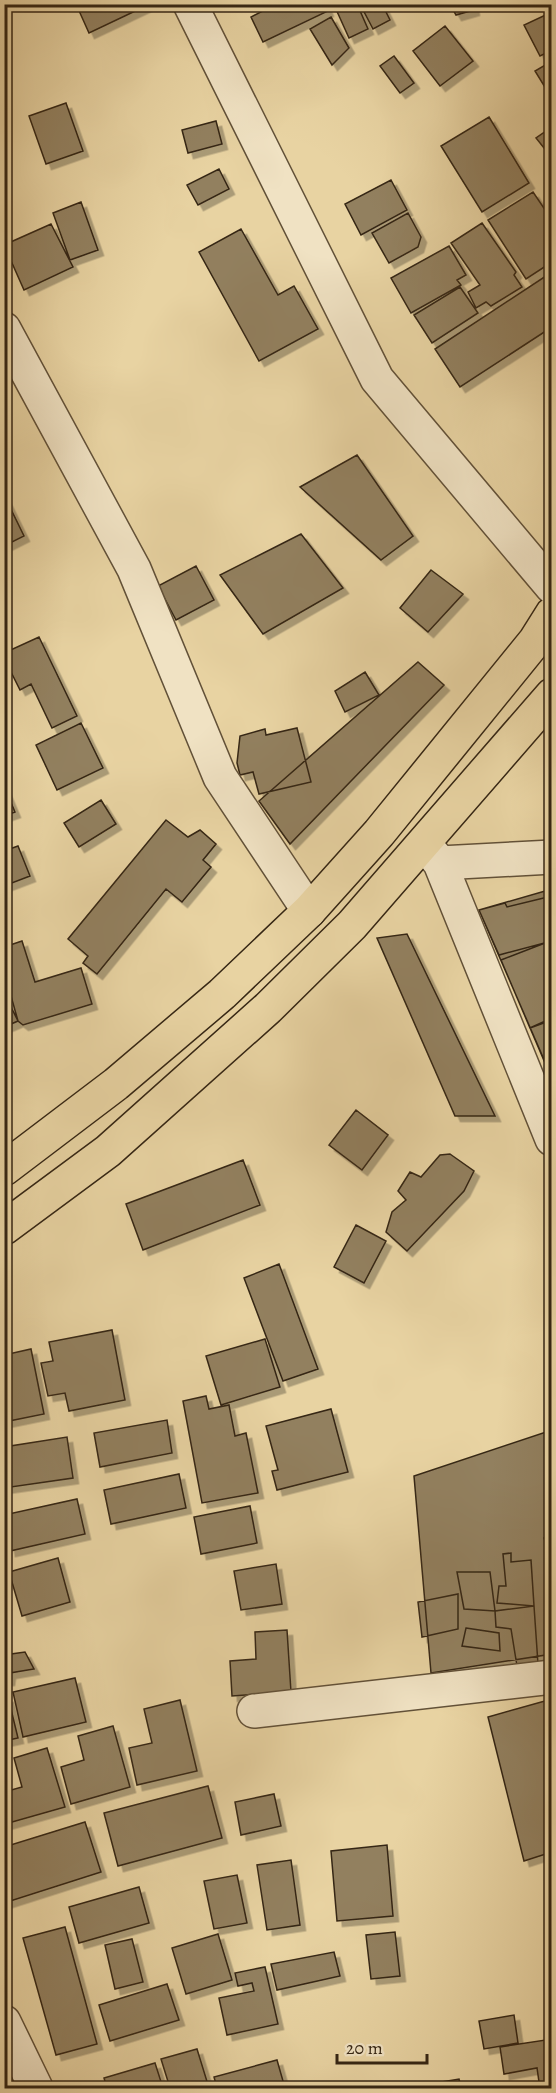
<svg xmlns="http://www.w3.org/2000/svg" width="556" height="2093" font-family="Alegreya,serif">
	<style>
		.building { fill: #92805e; stroke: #352614; stroke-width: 1.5; filter: url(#shadow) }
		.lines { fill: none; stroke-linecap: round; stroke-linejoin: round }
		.minor-casing { stroke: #625138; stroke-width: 36 }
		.major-casing { stroke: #352614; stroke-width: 36 }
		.minor { stroke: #f0e2c3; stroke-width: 33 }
		.major { stroke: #e8d3a2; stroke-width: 33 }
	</style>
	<defs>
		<filter id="shadow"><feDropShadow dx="5.5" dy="5.5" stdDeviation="0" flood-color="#0004"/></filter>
	</defs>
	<rect width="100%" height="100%" fill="#e8d3a2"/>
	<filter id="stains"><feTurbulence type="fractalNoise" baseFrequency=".00333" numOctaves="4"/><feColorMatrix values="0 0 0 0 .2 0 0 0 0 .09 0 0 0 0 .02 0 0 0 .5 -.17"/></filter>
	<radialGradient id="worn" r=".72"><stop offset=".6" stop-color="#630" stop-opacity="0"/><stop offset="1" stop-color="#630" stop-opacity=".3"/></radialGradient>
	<path class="building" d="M76 4H150L89 33Z
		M276 4H325L328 11 263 42 251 17Z
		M339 4H357L368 29 349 38 335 7Z
		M360 4H382L390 20 373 29Z
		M450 4H473L474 10 456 15Z
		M552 12V50L540 56 524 25Z
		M331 17 349 48 332 65 310 29Z
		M445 26 473 61 440 86 413 51Z
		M394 56 414 83 400 93 380 66Z
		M552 61V97H551L535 71Z
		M66 103 83 151 46 164 29 116Z
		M489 117 529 183 482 212 441 146Z
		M216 121 222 144 188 153 182 130Z
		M552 127V158L536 138Z
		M219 169 229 189 198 205 187 185Z
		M391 180 407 210 361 235 345 204Z
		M533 192 552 220V262L526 279 488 220Z
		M81 202 98 250 70 260 53 213Z
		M408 213 421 237 418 247 389 263 372 233Z
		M482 223 516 272 514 275 522 287 491 306 486 302 476 308 468 292 480 285 451 243Z
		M51 224 73 267 24 290 4 245Z
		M241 229 278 295 294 286 318 329 259 361 199 252Z
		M449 246 466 275 457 280 461 285 411 313 391 278Z
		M552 272V327L460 387 435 349Z
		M460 287 478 313 432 343 414 315Z
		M357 455 413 536 381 560 300 487Z
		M4 495 24 536 4 546Z
		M301 534 343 588 263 634 220 575Z
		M196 566 214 600 176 620 158 586Z
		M431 570 463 594 428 632 400 608Z
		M39 637 77 716 52 728 31 684 20 690 4 658V653Z
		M418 662 444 685 290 844 259 801Z
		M365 672 379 695 345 712 335 691Z
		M81 723 103 768 57 790 36 745Z
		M297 728 311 782 259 794 253 772 240 775 237 763 240 736 265 729 266 735Z
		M4 786 15 812 4 816Z
		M101 800 116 824 79 847 64 823Z
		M166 820 188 837 200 830 216 844 203 860 211 867 182 902 166 889 97 974 83 963 88 956 68 939Z
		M18 846 30 876 4 886V851Z
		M552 889V1078L479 910Z
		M552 896V941L499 955 479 910 505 903 507 907Z
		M407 934 495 1116H455L377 938Z
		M22 941 35 982 81 968 92 1004 23 1025 18 1021 4 971V947Z
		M545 943 552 957V1020L530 1028 501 960Z
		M4 993 18 1021 4 1027Z
		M552 1018V1077H551L530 1028Z
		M356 1110 388 1135 362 1170 329 1145Z
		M450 1154 474 1171 464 1191 407 1251 386 1232 392 1212 406 1200 398 1191 410 1172 421 1177 440 1155Z
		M243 1160 260 1205 143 1250 126 1204Z
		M356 1225 386 1241 364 1283 334 1267Z
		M279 1264 318 1369 283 1381 244 1278Z
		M112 1330 125 1400 69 1411 65 1393 48 1396 41 1363 53 1361 49 1342Z
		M265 1339 280 1387 221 1405 206 1356Z
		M31 1349 44 1414 4 1422V1355Z
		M206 1396 209 1409 229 1405 235 1436 246 1433 258 1493 202 1503 183 1401Z
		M331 1409 348 1472 277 1490 272 1471 278 1470 266 1426Z
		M167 1420 172 1453 100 1467 94 1433Z
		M552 1430V1654L431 1673 414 1476Z
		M67 1437 73 1478 4 1488V1447Z
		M179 1474 186 1508 111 1524 104 1490Z
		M77 1499 85 1534 10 1551 4 1515Z
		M250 1506 257 1543 201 1554 194 1517Z
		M552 1535V1562L544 1538Z
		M511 1553V1562L531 1560 534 1606 497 1603 499 1586H506L503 1554Z
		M58 1558 70 1602 22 1616 9 1572Z
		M276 1564 282 1604 241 1610 234 1571Z
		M457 1572H490L495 1611 464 1609Z
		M458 1594V1629L422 1637 418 1602Z
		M534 1606 538 1664 517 1666 511 1629 496 1627 495 1611Z
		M466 1628 499 1633 500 1651 462 1646Z
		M287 1630 291 1692 232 1696 230 1661 256 1659 255 1632Z
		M25 1652 34 1669 10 1673 9 1680H4V1655Z
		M75 1678 86 1722 23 1737 13 1692Z
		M8 1697 18 1738 4 1741V1698Z
		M552 1699V1852L524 1861 488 1717Z
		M180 1700 197 1771 137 1785 129 1748 152 1743 144 1709Z
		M113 1726 130 1787 71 1804 61 1767 84 1760 78 1736Z
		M47 1748 65 1807 5 1824 4 1792 22 1787 14 1758Z
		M208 1786 222 1838 118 1866 104 1813Z
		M274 1794 281 1826 241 1835 235 1802Z
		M85 1822 101 1872 4 1903V1847Z
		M387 1845 393 1916 337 1921 331 1851Z
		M291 1860 300 1925 267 1930 257 1865Z
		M237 1875 247 1923 214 1929 204 1881Z
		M139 1887 149 1923 79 1943 69 1907Z
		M65 1927 97 2044 56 2055 23 1938Z
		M395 1932 400 1976 371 1979 366 1935Z
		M218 1934 232 1980 186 1994 172 1948Z
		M132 1939 143 1982 115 1989 105 1945Z
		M334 1952 340 1976 277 1990 271 1964Z
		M265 1967 278 2024 227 2035 219 1998 254 1991 252 1983 238 1986 235 1973Z
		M167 1984 179 2020 110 2041 99 2005Z
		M514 2015 518 2043 484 2049 479 2021Z
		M552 2039V2088H519V2084L539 2082 537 2068 504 2074 500 2047Z
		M197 2049 209 2088H170L161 2059Z
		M277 2060 285 2088H217L214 2077Z
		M155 2063 163 2088H107L104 2078Z
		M459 2079 461 2088H430V2084Z
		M96 2082 98 2088H76Z
		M486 2084 487 2088H461V2087Z"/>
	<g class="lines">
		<g class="minor-casing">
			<path id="minor" d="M190 4 377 379 552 587
				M4 329 134 569 220 777 309 911
				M427 847 440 863 552 857
				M440 863 552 1139
				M254 1711 552 1677
				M4 2022 36 2088"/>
		</g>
		<g class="major-casing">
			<path id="major" d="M4 1169 116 1084 222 994 309 911 379 833 535 641 552 614
				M4 1228 108 1151 268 1008 352 925 552 695"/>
		</g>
		<use href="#minor" class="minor"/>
		<use href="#major" class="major"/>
	</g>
	<rect width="556" height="2093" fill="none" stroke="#e8d3a2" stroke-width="24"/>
	<rect x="6" y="6" width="544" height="2081" fill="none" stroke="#352614" stroke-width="3"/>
	<rect x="12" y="12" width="532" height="2069" fill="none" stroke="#352614" stroke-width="1.5"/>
	<path d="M337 2054v9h90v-9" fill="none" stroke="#352614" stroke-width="3"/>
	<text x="346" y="2054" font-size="18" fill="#352614" stroke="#f0e2c3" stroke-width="4.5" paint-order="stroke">20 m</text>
	<rect width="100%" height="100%" filter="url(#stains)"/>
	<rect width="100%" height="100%" fill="url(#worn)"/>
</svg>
